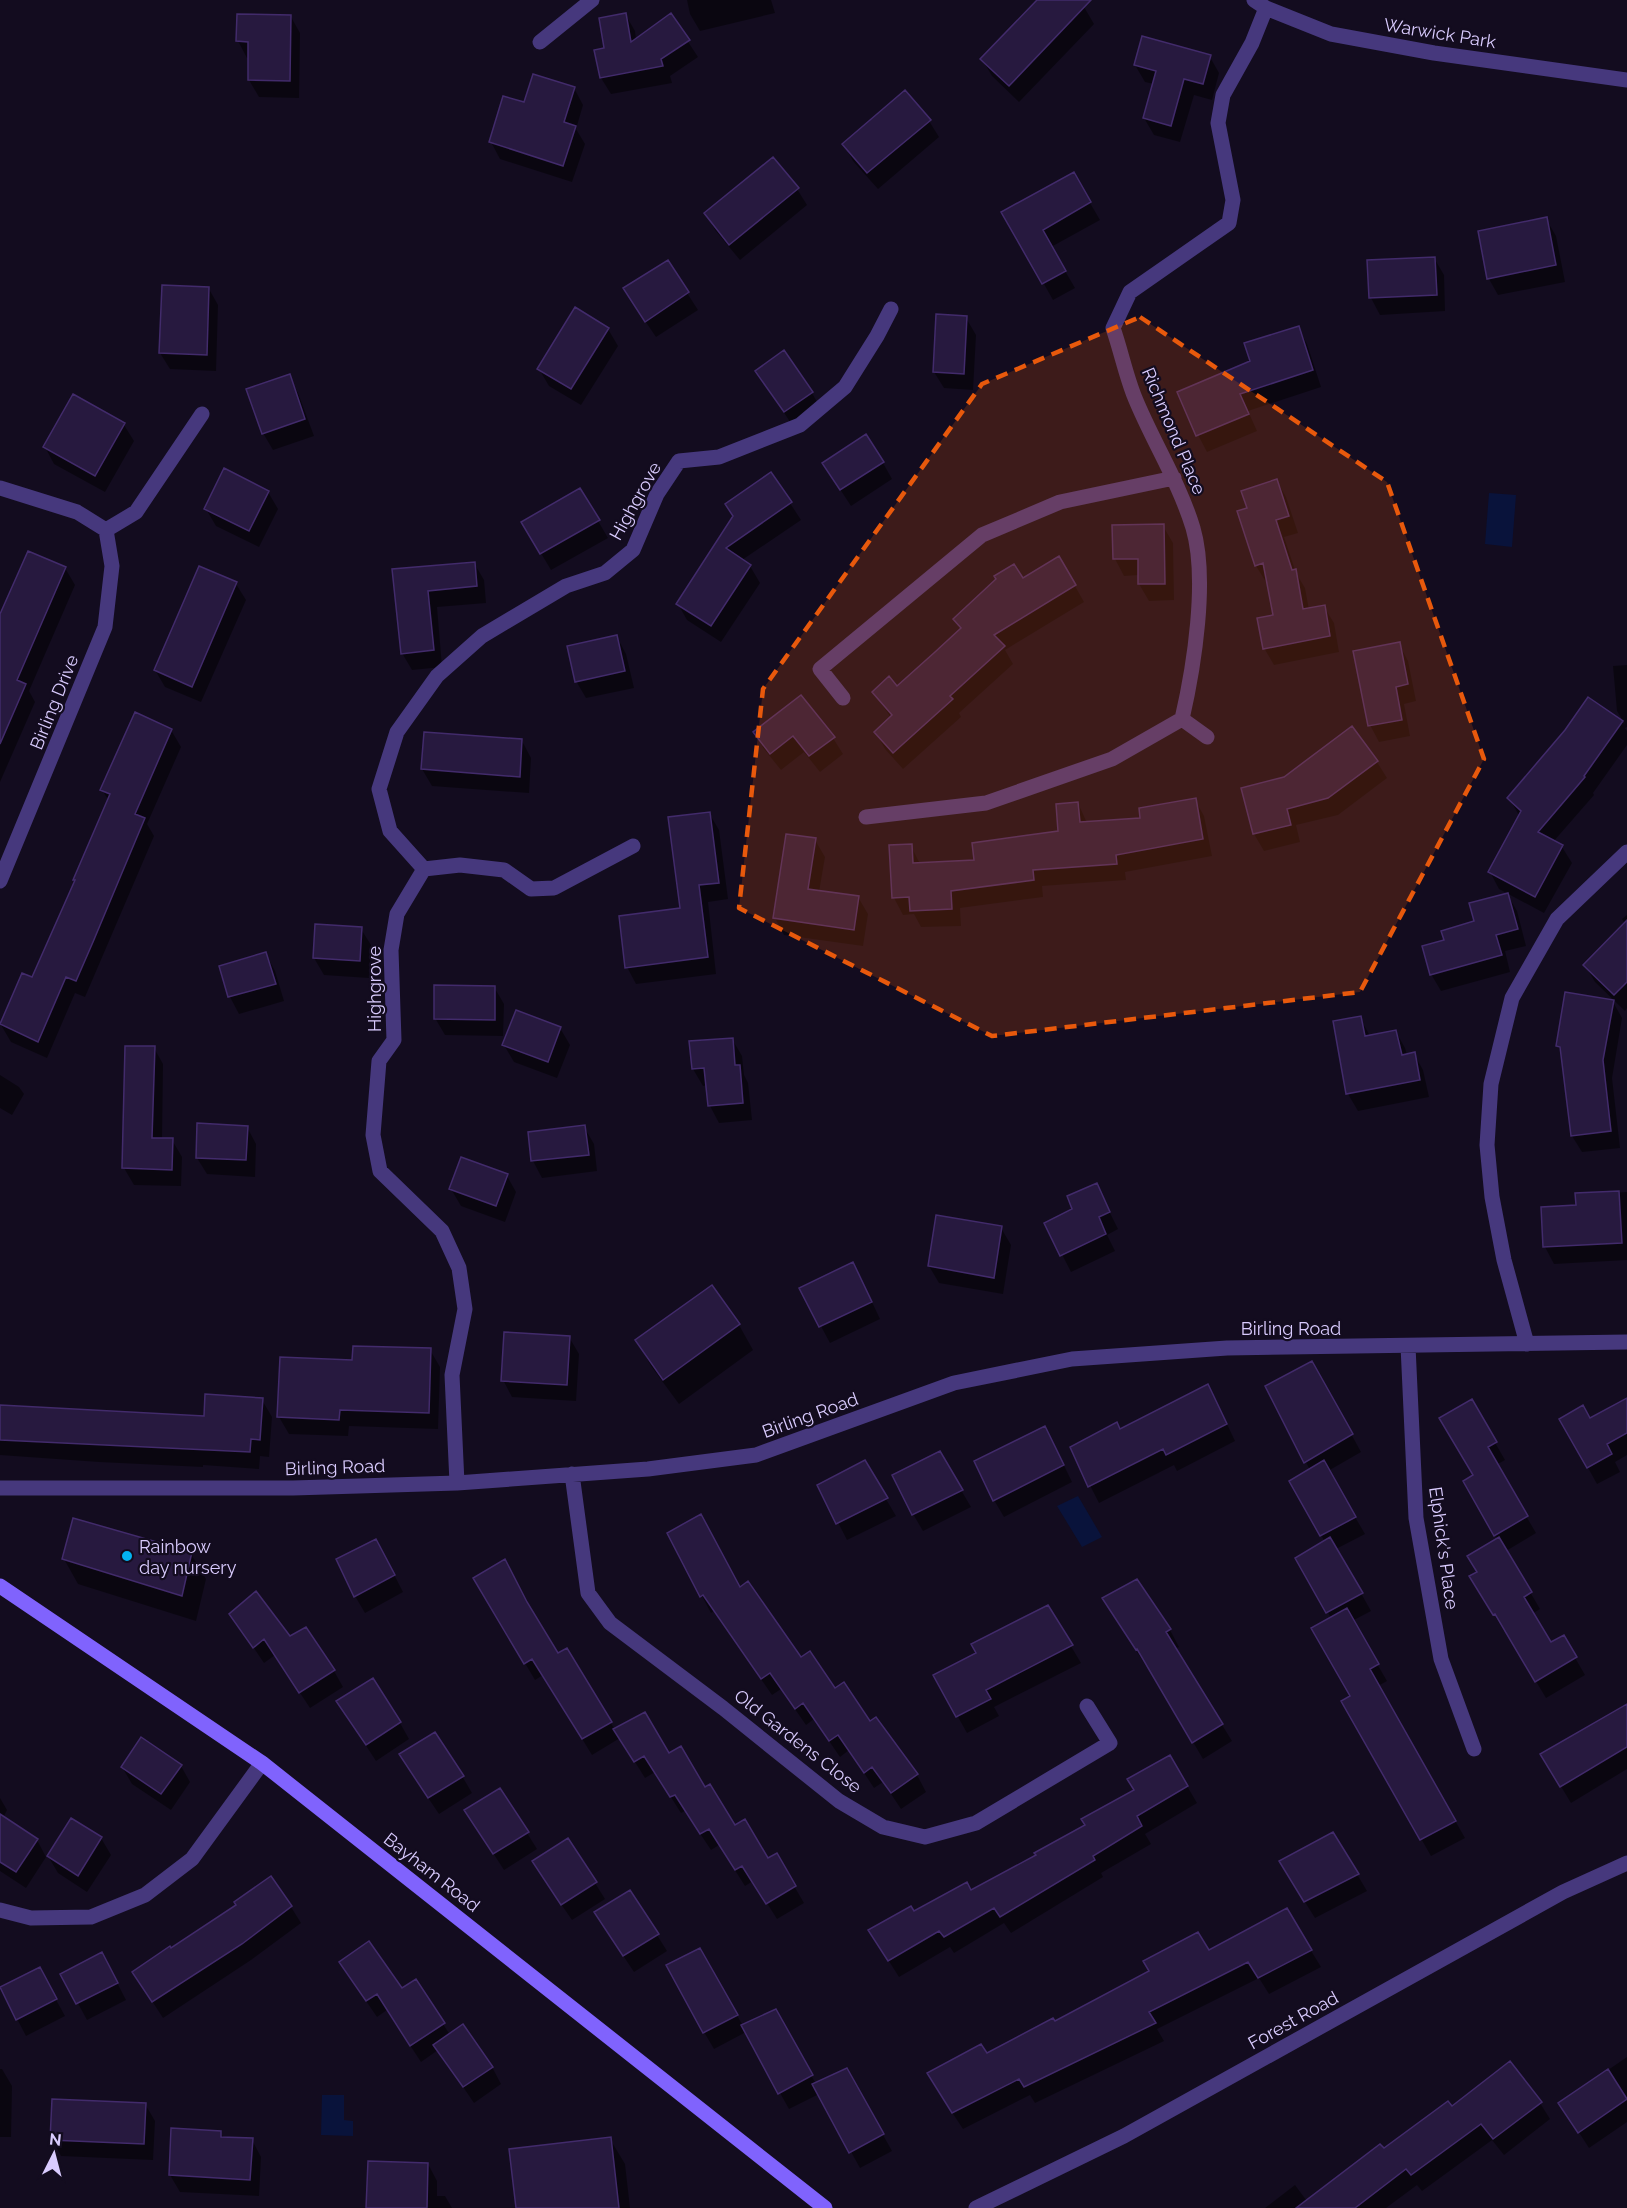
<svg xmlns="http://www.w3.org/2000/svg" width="1627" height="2208" font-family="Raleway,sans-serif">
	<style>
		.water { fill: #09133b }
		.shadow { fill: #0007 }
		.building { fill: #27193f; stroke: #422b6b; stroke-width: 1.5 }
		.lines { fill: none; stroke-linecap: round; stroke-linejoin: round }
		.minor { stroke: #46387d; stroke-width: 15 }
		.tertiary { stroke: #46387d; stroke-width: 15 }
		.secondary { stroke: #8063fd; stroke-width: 15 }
		.marked { fill: #e8590c; fill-opacity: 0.2; stroke: #e8590c; stroke-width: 4.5; stroke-dasharray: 12 8; stroke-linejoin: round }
		.poi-dot { fill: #03b3f2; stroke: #130c1f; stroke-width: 2 }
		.labels { text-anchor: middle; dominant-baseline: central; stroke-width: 4.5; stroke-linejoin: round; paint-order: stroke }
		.street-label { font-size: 18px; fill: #d9cbfe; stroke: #130c1f }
		.poi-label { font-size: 18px; fill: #d9cbfe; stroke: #130c1f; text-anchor: start }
	</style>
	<rect width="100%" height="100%" fill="#130c1f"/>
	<path class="water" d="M1489 493 1516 495 1512 547 1485 544Z
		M1078 1496 1102 1537 1082 1547 1057 1506Z
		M322 2095H344V2120L353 2121V2136L321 2135Z"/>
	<path class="shadow" d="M687 0H771L775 13 700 31 690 14Z
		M1039 0H1076L1084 7 1094 24 1019 102 992 76 982 59Z
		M625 14 635 31 636 40 671 16 698 57 670 76 672 83 611 94 601 78 606 49Z
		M291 17 300 33 299 98 259 97 249 80V58H247L238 41Z
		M1210 57 1219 73 1212 100 1194 95 1180 142 1154 135 1144 118 1154 84 1145 82 1135 65Z
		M574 88 583 105 576 129 585 144 572 182 500 159 491 142 525 104Z
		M929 121 939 137 878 189 853 161 844 144Z
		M1073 174 1100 220 1051 247 1075 288 1053 300 1004 213Z
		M797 189 807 205 740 260 715 230 706 213Z
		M1546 219 1556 236 1565 282 1498 295 1489 279 1479 232Z
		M1434 258 1444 275 1445 311 1380 315 1371 298Z
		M667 262 698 310 656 337 635 306Z
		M209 289 218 305 216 371 170 369 160 353Z
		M966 318 976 335 973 390 944 388 934 372Z
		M1298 327 1307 344 1321 387 1248 411 1257 431 1207 452 1198 435 1252 362Z
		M608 329 618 346 581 405 549 386 539 369Z
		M757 371 812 393 821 409 794 428Z
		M289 376 298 393 314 436 273 450 263 433Z
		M124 425 134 441 105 492 54 464 45 447Z
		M883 463 892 479 851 506 834 480Z
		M771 474 801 520 742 560 750 566 760 583 721 642 687 620 678 604Z
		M1277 481 1286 497 1298 533 1284 537 1296 573 1305 588 1309 610 1324 607 1334 623 1339 652 1274 665 1264 648 1275 616 1268 581 1266 582 1256 566 1239 512 1249 509Z
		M580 490 608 538 551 570 523 523Z
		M268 492 278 509 259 547 216 526 206 509Z
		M1163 526 1173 543 1174 600 1149 601 1139 584V575L1124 576 1115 559Z
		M474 563 484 580 486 603 437 607 442 667 412 670 402 653 394 571Z
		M65 568 75 585 29 691 35 702 0 782V619Z
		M1023 580 1075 586 1084 602 1005 650 1013 664 959 713 961 717 903 769 885 749 876 733 891 718 874 692 897 688 961 630 954 619Z
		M236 584 246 600 201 702 165 687 155 670Z
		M617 637 626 654 634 688 586 698 576 681Z
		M1399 644 1408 661 1416 701 1404 704 1410 736 1379 742 1370 725Z
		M1627 665V727L1625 728 1627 731V745L1593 793 1594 795 1553 842 1562 847 1572 863 1544 913 1499 889 1490 872 1520 817 1509 798 1567 730 1589 699 1625 724 1617 711 1613 666Z
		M171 730 181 747 147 824 154 836 85 997 75 993 47 1058 11 1042 1 1025 23 975 33 979 109 801 102 790Z
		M755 733 833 738 843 754 820 772 804 752 781 770 764 749Z
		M425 734 522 741 531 758 529 793 432 786 422 769Z
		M1377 762 1387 778 1338 815 1296 825 1300 842 1264 851 1254 834 1243 789 1285 778Z
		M1195 800 1204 816 1212 856 1125 872 1126 880 1042 886 1043 897 960 908 961 926 921 927 914 914 903 915 894 898 891 847 911 846 920 864 975 861 1060 833 1078 803 1087 823 1142 819Z
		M709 813 719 830 728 899 708 902 716 974 636 984 627 967 682 909Z
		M815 840 825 857 819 892 858 897 868 914 863 946 784 935 775 918Z
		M1507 894 1517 911 1526 946 1505 951 1510 972 1441 991 1431 974 1446 941 1476 922Z
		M1627 915V1008L1625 1011 1595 982 1585 965 1625 924 1622 919Z
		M361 929 371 945 369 978 324 975 314 958Z
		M266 954 275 971 284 1001 239 1014 230 997 221 967Z
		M494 987 504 1004 503 1036 445 1035 435 1018Z
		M1613 1002 1622 1018 1612 1078 1620 1148 1582 1152 1572 1136 1563 1055 1557 1045Z
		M1360 1018 1370 1036 1396 1032 1405 1048 1407 1055 1414 1054 1423 1070 1429 1097 1358 1111 1348 1094 1334 1023Z
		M560 1028 570 1045 557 1078 514 1062 504 1045Z
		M732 1039 742 1056 744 1075 748 1083 752 1120 719 1123 710 1106 708 1085 703 1086 693 1069Z
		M154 1048 163 1064 162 1139 172 1140 182 1157 181 1186 134 1185 124 1168Z
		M0 1075 19 1087 24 1094 12 1115 0 1108Z
		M247 1127 256 1144 255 1177 207 1174 197 1158Z
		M584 1127 594 1144 597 1171 542 1178 533 1161Z
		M507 1176 516 1192 505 1222 461 1206 451 1189Z
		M1096 1185 1118 1229 1107 1235 1115 1251 1071 1272 1046 1223 1074 1210Z
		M1627 1192V1260L1554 1264 1545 1247 1542 1208 1577 1206V1195Z
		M1001 1228 1011 1245 1003 1294 939 1283 929 1266Z
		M862 1281 880 1319 830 1343 801 1289Z
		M711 1287 739 1325 753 1350 679 1404 651 1366 637 1340Z
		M569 1337 579 1354 576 1401 512 1397 503 1380Z
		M430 1350 440 1367 438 1429 349 1426 348 1436 289 1434 279 1417 354 1361Z
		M1321 1379 1361 1452 1328 1471 1365 1534 1336 1549 1371 1611 1352 1621 1387 1681 1378 1686 1465 1838 1431 1856 1343 1702 1352 1697 1331 1618 1297 1558 1325 1542 1291 1482 1310 1470 1267 1387Z
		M262 1400 272 1417 269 1457 260 1456 259 1469 203 1465V1467L99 1462 0 1455V1406L205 1418Z
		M1471 1401 1505 1460 1496 1465 1536 1533 1506 1551 1540 1609 1532 1614 1550 1644 1563 1637 1585 1675 1546 1698 1505 1630 1504 1631 1481 1593 1478 1572 1498 1540 1465 1482 1475 1476Z
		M1217 1403 1235 1441 1177 1471 1174 1465 1099 1503 1071 1448 1120 1431Z
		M1627 1407V1455L1615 1462 1620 1472 1597 1484 1561 1419 1590 1420Z
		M1054 1445 1072 1482 1004 1517 994 1500Z
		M939 1453 971 1507 923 1531 913 1514Z
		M864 1462 896 1516 847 1540 819 1485Z
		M669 1534 740 1589 800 1659 870 1723 876 1719 917 1775 926 1792 901 1809 883 1782 874 1788 849 1750 840 1757 814 1719 806 1725 781 1689 772 1695 714 1611 711 1613Z
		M191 1554 206 1579 196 1621 78 1584 64 1559Z
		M385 1557 403 1592 365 1613 355 1596Z
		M475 1579 534 1616 557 1655 567 1650 615 1730 669 1755 704 1789 734 1827 768 1860 776 1855 804 1903 777 1919 753 1881 745 1886 719 1845 711 1850 685 1811 681 1813 655 1772 645 1778 620 1738 592 1755 543 1675 535 1680Z
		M1137 1581 1170 1630 1179 1647 1175 1649 1232 1741 1203 1759 1148 1665 1146 1666 1114 1616Z
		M1047 1606 1081 1663 994 1707 999 1716 967 1733 935 1676 978 1653Z
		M231 1614 290 1638 334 1671 343 1687 310 1708 275 1655 264 1663Z
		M1627 1705V1769L1571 1803 1542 1755Z
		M348 1718 400 1723 409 1739 376 1761Z
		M1170 1757 1197 1803 1145 1834 1151 1844 1101 1873 1103 1877 1011 1933 1004 1923 954 1953 950 1947 899 1977 880 1947 914 1913 971 1892 1038 1856 1087 1826 1136 1791Z
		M181 1766 190 1782 171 1810 132 1784 122 1767Z
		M410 1771 462 1776 472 1793 439 1814Z
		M0 1798 7 1810 3 1818 37 1840 46 1857 26 1888 0 1871Z
		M466 1811 527 1833 537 1849 504 1870Z
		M72 1820 101 1838 111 1855 87 1892 58 1873 48 1856Z
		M1333 1834 1367 1891 1315 1918 1290 1878Z
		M543 1878 595 1883 605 1899 572 1920Z
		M291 1907 301 1923 251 1960 163 2018 134 1973 171 1951Z
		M1286 1910 1321 1967 1269 1994 1259 1978 1157 2029 1164 2041 1035 2103 1030 2095 963 2129 938 2091 1055 2023 1208 1952Z
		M606 1930 657 1935 667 1951 634 1972Z
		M700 1950 743 2026 775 2011 816 2084 846 2069 892 2151 860 2168 819 2094 789 2109 746 2032 714 2049 704 2032Z
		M39 1969 65 2016 26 2036 1 1988Z
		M111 1971 126 2000 87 2020 62 1974Z
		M351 1979 401 1990 443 2024 450 2035 492 2067 501 2084 474 2103 438 2050 421 2062 387 2010 377 2017Z
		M1627 2057V2122L1589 2148 1560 2103Z
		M0 2069H2L12 2086 11 2137H0Z
		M1540 2103 1550 2119 1504 2155 1492 2140 1422 2191 1417 2185 1386 2208H1341L1383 2150 1452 2109Z
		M145 2104 155 2121 153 2160 61 2156 52 2139Z
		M220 2132 224 2138 252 2140 261 2157 259 2196 180 2192 170 2175Z
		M610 2139 625 2164 630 2208H517Z
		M428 2164 437 2181V2196H445L452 2208H368Z
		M1295 2185 1312 2208H1265Z"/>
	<path class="building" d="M1037 0H1091L1009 86 980 59Z
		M626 13 631 42 671 13 690 40 661 59 663 66 600 78 594 50 604 48 599 18Z
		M237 14 291 15 290 81 248 80V42L236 41Z
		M1142 36 1211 55 1203 84 1184 79 1171 126 1143 118 1156 71 1134 65Z
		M533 74 575 87 564 122 576 126 563 166 489 142 503 96 524 102Z
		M905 90 931 120 867 173 842 144Z
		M773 157 799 188 729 245 704 213Z
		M1074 172 1091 202 1043 230 1066 271 1042 284 1001 212Z
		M1547 217 1556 265 1487 279 1478 231Z
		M1435 257 1437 295 1369 298 1367 260Z
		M668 260 689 292 645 322 623 288Z
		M162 285 209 287 207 355 159 353Z
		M575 307 609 328 571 389 537 369Z
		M936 314 967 316 964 374 933 372Z
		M1299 326 1313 370 1240 394 1249 414 1196 436 1177 392 1250 361 1244 343Z
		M784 350 813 392 784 412 755 371Z
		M290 374 305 419 262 434 246 389Z
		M73 394 125 423 95 476 43 447Z
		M866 434 884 462 840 490 822 463Z
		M224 468 269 491 249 531 204 509Z
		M771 472 792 502 726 548 751 565 711 626 676 604 733 516 725 504Z
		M1277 479 1289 516 1276 520 1292 570 1296 569 1303 609 1325 605 1330 636 1263 649 1257 618 1273 615 1263 563 1255 566 1237 511 1247 508 1241 491Z
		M580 488 600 520 540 554 521 522Z
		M1164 524 1165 584H1138V559H1113L1112 525Z
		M28 551 66 567 17 680 26 684 0 744V614Z
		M1059 556 1076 585 994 635 1005 646 950 696 953 699 893 753 874 732 892 715 872 692 889 676 897 686 935 652 961 628 953 619 996 579 994 576 1014 564 1023 578Z
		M475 562 477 586 428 591 434 650 401 654 392 569Z
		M199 566 237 582 192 687 154 670Z
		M617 635 625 671 575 682 567 646Z
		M1400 642 1408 684 1396 687 1402 720 1368 726 1353 651Z
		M801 695 835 737 809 756 793 736 770 754 753 732Z
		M1588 697 1623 721 1584 776 1585 777 1538 832 1563 845 1535 897 1488 872 1521 811 1507 798 1565 730Z
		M135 712 172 729 135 814 145 818 93 942 76 981 66 977 38 1042 0 1024 22 973 32 977 75 880H73L110 794 100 790Z
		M1352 726 1378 761 1328 798 1287 809 1291 825 1253 834 1241 788 1284 777Z
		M424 732 522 739 520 777 421 769Z
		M1196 798 1203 839 1116 855 1117 864 1033 870 1034 880 951 891 952 909 910 911 909 897 892 898 889 845 912 844 913 863 974 860 972 843 1058 831 1056 804 1078 802 1080 822 1140 818 1139 808Z
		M710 812 719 883 699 885 708 957 625 968 619 916 680 908 668 817Z
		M786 834 816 838 808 889 859 896 854 930 773 918Z
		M1508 893 1518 929 1496 935 1502 955 1430 975 1422 946 1444 940 1441 931 1474 921 1469 903Z
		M1627 920V982L1614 995 1583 965Z
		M315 924 362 927 360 961 313 958Z
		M266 952 276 984 228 997 219 966Z
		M434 985 495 986V1020L434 1019Z
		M1565 992 1614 1000 1603 1060 1611 1131 1571 1136 1560 1047 1556 1046Z
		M516 1010 561 1027 548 1062 502 1045Z
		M1361 1016 1365 1036 1396 1030 1402 1055 1415 1052 1420 1080 1346 1094 1333 1021Z
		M733 1038 735 1065H740L743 1103 708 1106 704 1068 692 1069 689 1041Z
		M125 1046H155L152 1138H173L172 1170 122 1168Z
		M197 1123 248 1126 246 1160 196 1158Z
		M585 1125 589 1155 531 1161 528 1132Z
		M461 1157 508 1174 496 1206 449 1189Z
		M1097 1183 1110 1212 1099 1217 1106 1234 1060 1256 1044 1223 1072 1209 1067 1196Z
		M1619 1191 1622 1243 1543 1247 1541 1207 1576 1205 1575 1193Z
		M936 1215 1002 1226 994 1278 928 1266Z
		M853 1262 872 1302 819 1327 799 1288Z
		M712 1285 740 1324 663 1380 635 1340Z
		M504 1332 570 1336 567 1385 501 1381Z
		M353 1346 431 1348 429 1413 340 1410 339 1420 277 1417 280 1357 352 1360Z
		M1312 1361 1353 1434 1304 1463 1265 1386Z
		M1208 1384 1227 1424 1166 1455 1163 1449 1088 1487 1070 1447 1117 1422 1120 1429Z
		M205 1394 263 1398 260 1440 251 1439 250 1452 0 1440V1405L204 1416Z
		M1627 1398V1433L1607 1444 1612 1454 1587 1468 1559 1419 1583 1405 1590 1418Z
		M1472 1399 1497 1442 1488 1447 1528 1516 1494 1536 1463 1481 1473 1475 1439 1418Z
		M1045 1426 1064 1465 993 1501 974 1461Z
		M940 1451 963 1490 912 1515 892 1475Z
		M865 1460 888 1498 836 1524 817 1485Z
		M1324 1460 1356 1517 1320 1536 1289 1481Z
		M701 1514 740 1587 748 1581 801 1657 810 1651 835 1688 844 1682 870 1721 876 1717 918 1774 891 1793 872 1767 864 1773 838 1735 829 1741 803 1703 795 1709 770 1673 761 1679 703 1595 700 1597 667 1533Z
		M73 1518 192 1552 182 1596 62 1559Z
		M1330 1537 1363 1593 1326 1613 1295 1558Z
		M1499 1537 1532 1592 1524 1597 1551 1642 1564 1635 1577 1657 1535 1682 1495 1614 1493 1615 1469 1576 1477 1572 1467 1556Z
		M376 1539 395 1575 354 1597 336 1559Z
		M505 1559 527 1602 558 1653 567 1648 612 1722 582 1739 532 1659 524 1664 473 1578Z
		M1137 1579 1171 1629 1166 1632 1223 1724 1192 1743 1137 1649 1136 1650 1102 1598Z
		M256 1591 290 1636 306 1627 335 1670 299 1693 264 1639 253 1648 229 1614Z
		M1048 1605 1073 1645 986 1690 991 1699 956 1717 933 1675 976 1653 971 1644Z
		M1347 1608 1379 1664 1370 1669 1456 1821 1420 1840 1341 1701 1350 1696 1311 1628Z
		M373 1678 401 1722 366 1745 336 1701Z
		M1627 1704V1747L1560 1787 1540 1754Z
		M645 1712 669 1753 681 1746 705 1787 710 1784 735 1825 745 1819 768 1858 777 1853 796 1886 766 1904 742 1866 735 1870 709 1829 700 1834 675 1795 670 1797 644 1756 634 1762 613 1729Z
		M435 1732 464 1776 428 1798 399 1754Z
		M141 1737 182 1765 161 1794 121 1767Z
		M1170 1755 1188 1786 1137 1816 1142 1826 1093 1856 1095 1860 1000 1917 994 1908 944 1937 939 1931 888 1961 868 1930 911 1906 914 1911 967 1882 971 1890 1036 1855 1034 1853 1085 1825 1081 1819 1134 1790 1127 1779Z
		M500 1788 529 1832 493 1854 464 1810Z
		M0 1814 38 1839 16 1872 0 1862Z
		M71 1818 102 1837 78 1876 47 1856Z
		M1333 1832 1359 1874 1304 1902 1279 1861Z
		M568 1838 597 1882 561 1905 532 1861Z
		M271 1876 292 1906 242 1944 152 2002 132 1972 170 1946 171 1948 236 1905 234 1902Z
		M630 1890 659 1934 623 1956 594 1912Z
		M1287 1908 1312 1950 1258 1978 1248 1962 1149 2012 1156 2023 1024 2087 1019 2079 952 2113 927 2073 981 2044 987 2053 1053 2018 1055 2021 1149 1971 1143 1961 1198 1932 1209 1950Z
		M369 1941 402 1988 416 1979 445 2023 410 2046 377 1994 366 2001 339 1962Z
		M700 1948 738 2015 703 2033 666 1965Z
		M102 1952 118 1983 76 2004 60 1974Z
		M40 1967 57 1999 16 2020 0 1987Z
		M776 2009 813 2075 778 2094 741 2025Z
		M463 2024 493 2067 463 2087 433 2045Z
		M1510 2061 1542 2102 1493 2139 1481 2124 1411 2175 1406 2169 1355 2208H1296L1380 2144 1384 2148 1448 2101 1452 2106Z
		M847 2068 884 2134 849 2153 812 2084Z
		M1608 2069 1627 2099 1578 2133 1558 2103Z
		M52 2099 146 2103 144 2144 50 2140Z
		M171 2128 221 2131V2137L253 2138 250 2180 169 2175Z
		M611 2137 619 2208H516L509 2149Z
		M368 2161 428 2163 427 2208H366Z"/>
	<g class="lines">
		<path class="minor" d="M1254 0 1266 8 1331 34 1434 53 1627 80
			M540 42 592 0
			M0 488 77 512 106 530 112 566 105 627 0 881
			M106 530 136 512 202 414
			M843 698 820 669 982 535 1060 502 1174 478
			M1182 719 1207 737
			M866 817 986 803 1112 759 1182 719C1194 667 1208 579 1193 528 1179 482 1153 442 1135 398 1126 376 1121 351 1113 328L1130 292 1229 223 1233 200 1218 123 1223 95 1252 43 1266 8
			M424 869 460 865 504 870 531 889 554 888 633 846
			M1527 1344 1504 1260 1492 1197 1487 1145 1491 1084 1512 998 1557 919 1627 852
			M1408 1346 1416 1518 1441 1659 1474 1749
			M572 1474 588 1593 610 1623 723 1708 839 1801 883 1827 925 1837 976 1823 1110 1743 1087 1706
			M457 1483 452 1375 465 1309 459 1268 442 1231 380 1171 373 1135 379 1061 394 1040 391 950 397 914 424 869 390 831 379 789 397 732 437 676 482 636 566 586 605 573 633 550 657 494 679 461 719 457 800 425 845 387 877 336 891 309
			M0 1488H293L457 1483 648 1469 756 1455 954 1383 1072 1359 1227 1348 1627 1342
			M0 1910 31 1918 91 1917 145 1895 192 1859 262 1763"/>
		<path class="tertiary" d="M976 2208 1124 2136 1563 1892 1627 1863"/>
		<path class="secondary" d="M0 1586 262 1763 825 2208"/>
	</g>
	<path class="marked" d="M1140 317 1387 482 1484 759 1360 992 992 1036 739 908 763 689 982 384Z"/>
	<circle class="poi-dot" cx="127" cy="1556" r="6"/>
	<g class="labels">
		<g class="street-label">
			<text transform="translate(1440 33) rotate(9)">Warwick Park</text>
			<text transform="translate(1174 431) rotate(67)">Richmond Place</text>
			<text transform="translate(635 501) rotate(-61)">Highgrove</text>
			<text transform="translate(54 702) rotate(-68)">Birling Drive</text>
			<text transform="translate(374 989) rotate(-90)">Highgrove</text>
			<text x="1291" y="1328">Birling Road</text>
			<text transform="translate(810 1415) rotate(-20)">Birling Road</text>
			<text transform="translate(335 1467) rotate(-2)">Birling Road</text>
			<text transform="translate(1444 1548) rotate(82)">Elphick's Place</text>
			<text transform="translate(798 1741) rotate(38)">Old Gardens Close</text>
			<text transform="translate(432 1872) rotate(38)">Bayham Road</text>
			<text transform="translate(1293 2020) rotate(-29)">Forest Road</text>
		</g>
		<g class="poi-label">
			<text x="139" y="1546">Rainbow<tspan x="139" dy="21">day nursery</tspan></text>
		</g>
	</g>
	<g transform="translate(54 2154) rotate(6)" stroke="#130c1f" stroke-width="4.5" paint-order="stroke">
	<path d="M0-4.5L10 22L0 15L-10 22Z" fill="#d9cbfe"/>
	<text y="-9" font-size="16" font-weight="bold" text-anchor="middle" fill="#d9cbfe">N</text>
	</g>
</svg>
